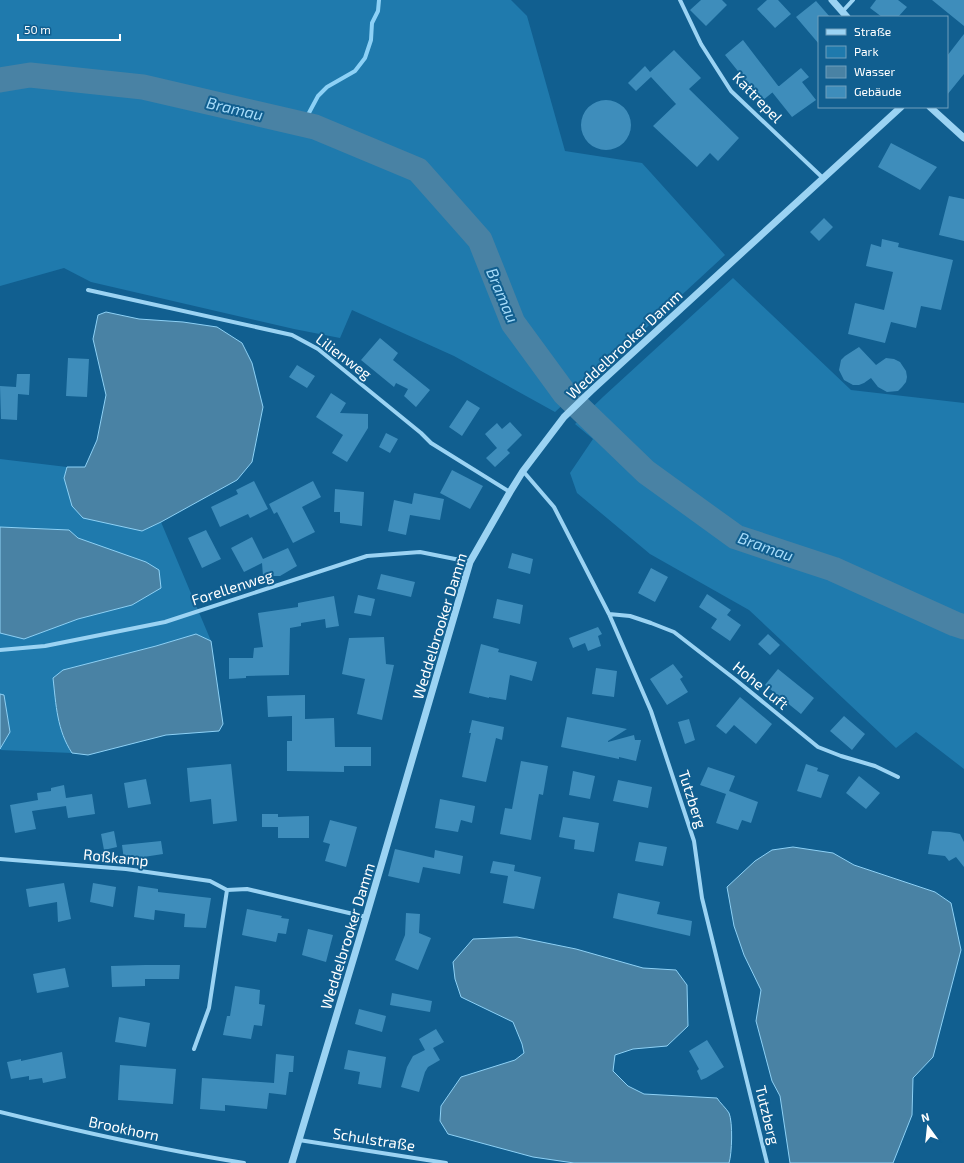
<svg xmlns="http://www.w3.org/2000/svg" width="964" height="1163" font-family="'Exo 2',sans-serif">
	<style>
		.green { fill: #1f7aad }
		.water { fill: #4982a4; stroke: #8dd1f6 }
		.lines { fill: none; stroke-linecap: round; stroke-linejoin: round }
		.stream { stroke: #8dd1f6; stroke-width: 4 }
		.river { stroke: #4982a4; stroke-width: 25 }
		.building { fill: #3e8dbb }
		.minor { stroke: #9bd3f3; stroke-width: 4 }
		.tertiary { stroke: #9bd3f3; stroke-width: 7 }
		.labels { text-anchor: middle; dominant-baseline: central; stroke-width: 4; stroke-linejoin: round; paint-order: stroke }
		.street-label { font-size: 15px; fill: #fff; stroke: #115f90 }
		.water-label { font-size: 16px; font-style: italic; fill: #a7dcfa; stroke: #115f90 }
	</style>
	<rect width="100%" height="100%" fill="#115f90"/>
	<path class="green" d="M0 0H511L527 16 565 151 642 163 725 255 555 412 454 356 352 310 340 338 294 329 91 282 64 268 0 286Z
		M733 278 851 390 964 403V769L916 732 896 748 749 610 650 554 577 493 570 473 593 439 575 424 604 396Z
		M0 459 67 467 64 478 142 531 161 522 211 641 196 634 156 646 63 670 53 679C56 705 57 730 72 753L0 750 10 732 4 695 0 694V633L24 639 78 619 132 605 146 562 77 538 69 530 0 527Z"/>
	<path class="water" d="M106 312 139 319 183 322 217 327 242 343 252 363 263 407 252 462 237 480 161 522 142 531 83 518 72 506 64 478 67 467H85L97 440 106 395 93 339 98 315Z
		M0 527 69 530 78 538 146 562 159 570 161 588 132 605 78 619 24 639 0 633Z
		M196 634 211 641 223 724 219 731 166 735 88 755 72 753C57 730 56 705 53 678L63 670 156 646Z
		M0 694 4 695 10 732 0 749Z
		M793 847 833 853 854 865 935 892 951 903 961 950 933 1057 913 1078 912 1115 893 1163H790L780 1096 772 1081 756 1021 761 990 744 955 734 926 727 887 755 861 772 850Z
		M517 937 576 949 643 968 676 970 687 985 688 1026 667 1046 633 1049 615 1055 613 1071 628 1086 644 1094 717 1098C720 1103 726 1108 729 1113 733 1122 732 1154 729 1163H574L533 1157 448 1134 440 1121 441 1106 461 1077 515 1060 524 1053 522 1044 513 1022 461 997 455 979 453 962 473 939Z"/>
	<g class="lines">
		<path class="stream" d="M303 124 318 96 327 87 355 71 365 58 371 40 372 23 378 11 379 0"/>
		<path class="river" d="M0 80 30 75 143 87 315 127 418 170 480 240 513 323 565 394 646 472 736 537 833 569 955 624 964 627"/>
	</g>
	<path class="building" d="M701 0H722L727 5 706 26 690 10Z
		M767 0H778L791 14 775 28 757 9Z
		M876 0H898L907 7 898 17H882L870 8Z
		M932 0H964V26Z
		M816 1 830 17H819V44L796 17Z
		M964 34V74L947 95V56Z
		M743 40 779 87 762 101 725 55Z
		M674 50 701 78 689 89 739 138 718 161 710 153 697 167 653 126 676 104 651 77 636 91 628 83 645 66 650 72Z
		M801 68 809 77 802 82 816 100 792 117 772 92Z
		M581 125a25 25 0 1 1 50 0a25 25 0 1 1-50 0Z
		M891 143 937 167 920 190 878 167Z
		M949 196 964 199V241L939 235Z
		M824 218 833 227 819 241 810 232Z
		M882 239 899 243 898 247 953 260 941 310 921 306 916 328 891 322 885 343 848 334 855 303 884 310 893 272 866 266 871 244 881 247Z
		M380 338 398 353 393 360 430 390 416 407 404 396 408 389 396 383 394 387 361 360Z
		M859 347 876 365 886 358 894 359 900 362 906 371 907 377 906 382 902 387 898 391 887 392 878 387 871 378 864 383 859 385H853L844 380 839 370 841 360 845 356Z
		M68 358 89 359 87 397 66 396Z
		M297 365 315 376 307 388 289 377Z
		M17 374H30L29 395 18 394 17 420 1 419 0 386 16 387Z
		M331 393 346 403 340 413 368 414V428L347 462 332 453 343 435 316 417Z
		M467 400 480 408 462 436 449 427Z
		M510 422 522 435 507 450 510 453 495 467 486 458 497 448 485 434 497 423 502 429Z
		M386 433 398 439 390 453 379 447Z
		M452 470 483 486 470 509 440 493Z
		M254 481 268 509 250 518 248 514 220 527 211 507 238 494 236 490Z
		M313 481 321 497 302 507 315 532 293 543 277 512 274 514 269 504Z
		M335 489 364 492 362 526 340 523V512H334Z
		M414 493 444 499 440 520 410 515 406 535 388 531 394 500 412 504Z
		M206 530 221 559 202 568 188 538Z
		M252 537 263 559 288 548 297 566 280 576H263L262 563 244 572 231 548Z
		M512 553 533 559 530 574 508 568Z
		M651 568 668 577 655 602 638 593Z
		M381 574 415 582 411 597 377 589Z
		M707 594 731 610 727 615 741 625 730 641 711 628 717 619 699 607Z
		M358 595 375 599 371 616 354 613Z
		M334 596 339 626 326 628 325 619 301 623V626L290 628 289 675 246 676V678L229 679V658H253L254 648 263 647 258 613 298 607V603Z
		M497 599 523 605 520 624 493 618Z
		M598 627 602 634 598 636 601 646 588 651 585 643 573 648 569 638Z
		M768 634 780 645 770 655 758 644Z
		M384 637 386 664 394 665 382 720 357 714 365 679 342 674 349 638Z
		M481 644 499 649 498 652 537 662 532 681 510 675 506 700 489 697V698L469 693Z
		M673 664 683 677 680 679 688 692 667 705 650 679Z
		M596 668 617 671 614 697 592 694Z
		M778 669 814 698 801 714 765 685Z
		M305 695V719L334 718 335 747H371V766H344V772L287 771V741H292V716L268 717 267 696Z
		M740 697 772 724 756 744 734 725 726 734 716 726Z
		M844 716 865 734 852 750 830 731Z
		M567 717 627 729 608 741V742L634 735 635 740H641L636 761 619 757V759L561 747Z
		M689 719 695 740 685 744 678 722Z
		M472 720 504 727 502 740 496 738 486 782 462 777 471 733H469Z
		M521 761 548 766 543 795 539 794 531 840 500 834 505 808 512 809Z
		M231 764 237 821 213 824 211 799 190 802 187 768Z
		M806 764 818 768 817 771 829 775 821 798 797 791Z
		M708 767 735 776 729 791 758 802 751 823 742 820 738 830 716 823 726 794 700 785Z
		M573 771 595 776 590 799 569 795Z
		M859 776 880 793 866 809 846 793Z
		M146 779 151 804 128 808 124 783Z
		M618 780 652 787 648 808 613 801Z
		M64 785 66 798 92 794 95 814 68 818 66 806 32 811 36 829 15 833 10 805 38 800 37 793 51 791V788Z
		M440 799 475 806 472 823 461 820 458 832 435 828Z
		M262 814H278V827H262Z
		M309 816V838H278V817Z
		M563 817 599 823 594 852 574 849 575 840 559 837Z
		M330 820 357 827 346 867 325 861 330 844 323 842Z
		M114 831 117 847 104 850 101 834Z
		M932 831 950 832 960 834 964 842V867L956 857 949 861 945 856 928 854Z
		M161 841 163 854 124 860 122 845Z
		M639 842 667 847 663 866 635 861Z
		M395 849 434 858 435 850 463 856 460 874 423 867 419 883 388 876Z
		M493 861 515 865 514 871 541 877 534 909 503 903 508 876 490 873Z
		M64 883 71 919 58 922 57 902 29 907 26 889Z
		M93 883 116 887 113 907 90 902Z
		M138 886 158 889V892L211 898 206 928 184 927 185 914 155 910 154 920 134 917Z
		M618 893 660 902 657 914 692 921 690 936 613 918Z
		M247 909 282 916 281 918 289 919 286 934 278 933 276 942 242 935Z
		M406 913 420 914 419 933 431 938 418 970 395 960 405 935Z
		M308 929 333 935 326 962 302 955Z
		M145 965H180L179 979H145V986L112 987 111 966Z
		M65 968 69 987 37 993 33 974Z
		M235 986 260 990 259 1004 265 1005 262 1026 254 1025 251 1039 223 1035 227 1016H230Z
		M392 993 432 1001 430 1012 390 1005Z
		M359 1009 386 1016 382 1032 355 1024Z
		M119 1017 150 1023 146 1047 115 1042Z
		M436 1029 444 1042 433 1048 440 1060 428 1067 425 1072 419 1092 401 1087 407 1067 413 1056 425 1050 419 1039Z
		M707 1040 724 1067 706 1078 701 1080 697 1071 699 1069 689 1051Z
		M348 1050 386 1057 381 1088 358 1084 360 1072 344 1069Z
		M62 1052 66 1078 43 1083 42 1078 29 1080V1076L11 1079 7 1062 21 1059V1061Z
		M276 1054 294 1056 293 1072H289L286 1095 269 1093 267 1109 225 1105V1111L200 1109 202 1078 274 1083Z
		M120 1065 176 1069 173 1104 118 1100Z"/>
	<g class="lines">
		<path class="minor" d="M680 0 701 44 731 91 824 179
			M842 12 853 0
			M88 290 292 335 318 349 421 433 431 443 510 492
			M523 471 554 507 609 614 651 711 694 841 702 898 767 1163
			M609 614 630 616 651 623 674 632 736 680 818 747 841 756 875 766 898 777
			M0 650 45 646 165 622 367 556 420 552 470 562
			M0 859 126 869 210 881 227 890 247 889 366 917
			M194 1049 209 1008 227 890
			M0 1112C81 1132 162 1150 244 1163
			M299 1140 446 1163"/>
		<path class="tertiary" d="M832 0 847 17
			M930 107 964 138
			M292 1163 366 917 470 562 510 492 523 471 564 417 591 391 901 107"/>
	</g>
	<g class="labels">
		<g class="street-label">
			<text transform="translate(758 97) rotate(46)">Kattrepel</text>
			<text transform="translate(624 344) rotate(-43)">Weddelbrooker Damm</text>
			<text transform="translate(344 356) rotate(37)">Lilienweg</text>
			<text transform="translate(232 587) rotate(-18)">Forellenweg</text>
			<text transform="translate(439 626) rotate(-73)">Weddelbrooker Damm</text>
			<text transform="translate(761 685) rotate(39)">Hohe Luft</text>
			<text transform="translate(693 799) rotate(72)">Tutzberg</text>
			<text transform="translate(116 857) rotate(6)">Roßkamp</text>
			<text transform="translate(347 936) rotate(-73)">Weddelbrooker Damm</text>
			<text transform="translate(768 1115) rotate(76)">Tutzberg</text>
			<text transform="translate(124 1128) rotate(12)">Brookhorn</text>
			<text transform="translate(374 1139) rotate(9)">Schulstraße</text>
		</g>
		<g class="water-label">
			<text transform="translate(235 108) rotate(13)">Bramau</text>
			<text transform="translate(503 295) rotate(67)">Bramau</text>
			<text transform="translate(766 546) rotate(20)">Bramau</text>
		</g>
	</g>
	<rect x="818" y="16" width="130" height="92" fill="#115f90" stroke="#709fbc"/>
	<rect x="826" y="29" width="20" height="6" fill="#9bd3f3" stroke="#709fbc"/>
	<text x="854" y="36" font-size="12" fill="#ffffff">Straße</text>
	<rect x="826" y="46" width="20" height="12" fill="#1f7aad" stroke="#709fbc"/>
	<text x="854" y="56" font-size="12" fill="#ffffff">Park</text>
	<rect x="826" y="66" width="20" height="12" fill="#4982a4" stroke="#709fbc"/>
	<text x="854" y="76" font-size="12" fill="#ffffff">Wasser</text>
	<rect x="826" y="86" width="20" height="12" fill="#3e8dbb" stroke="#709fbc"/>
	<text x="854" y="96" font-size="12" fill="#ffffff">Gebäude</text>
	<g transform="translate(928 1127) rotate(345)" stroke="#115f90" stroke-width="3" paint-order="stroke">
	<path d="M0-3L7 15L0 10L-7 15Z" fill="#ffffff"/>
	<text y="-6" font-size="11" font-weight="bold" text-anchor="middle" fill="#ffffff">N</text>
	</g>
	<path d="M18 34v6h102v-6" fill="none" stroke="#ffffff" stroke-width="2"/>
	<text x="24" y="34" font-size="12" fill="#ffffff" stroke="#115f90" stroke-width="3" paint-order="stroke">50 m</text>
</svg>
